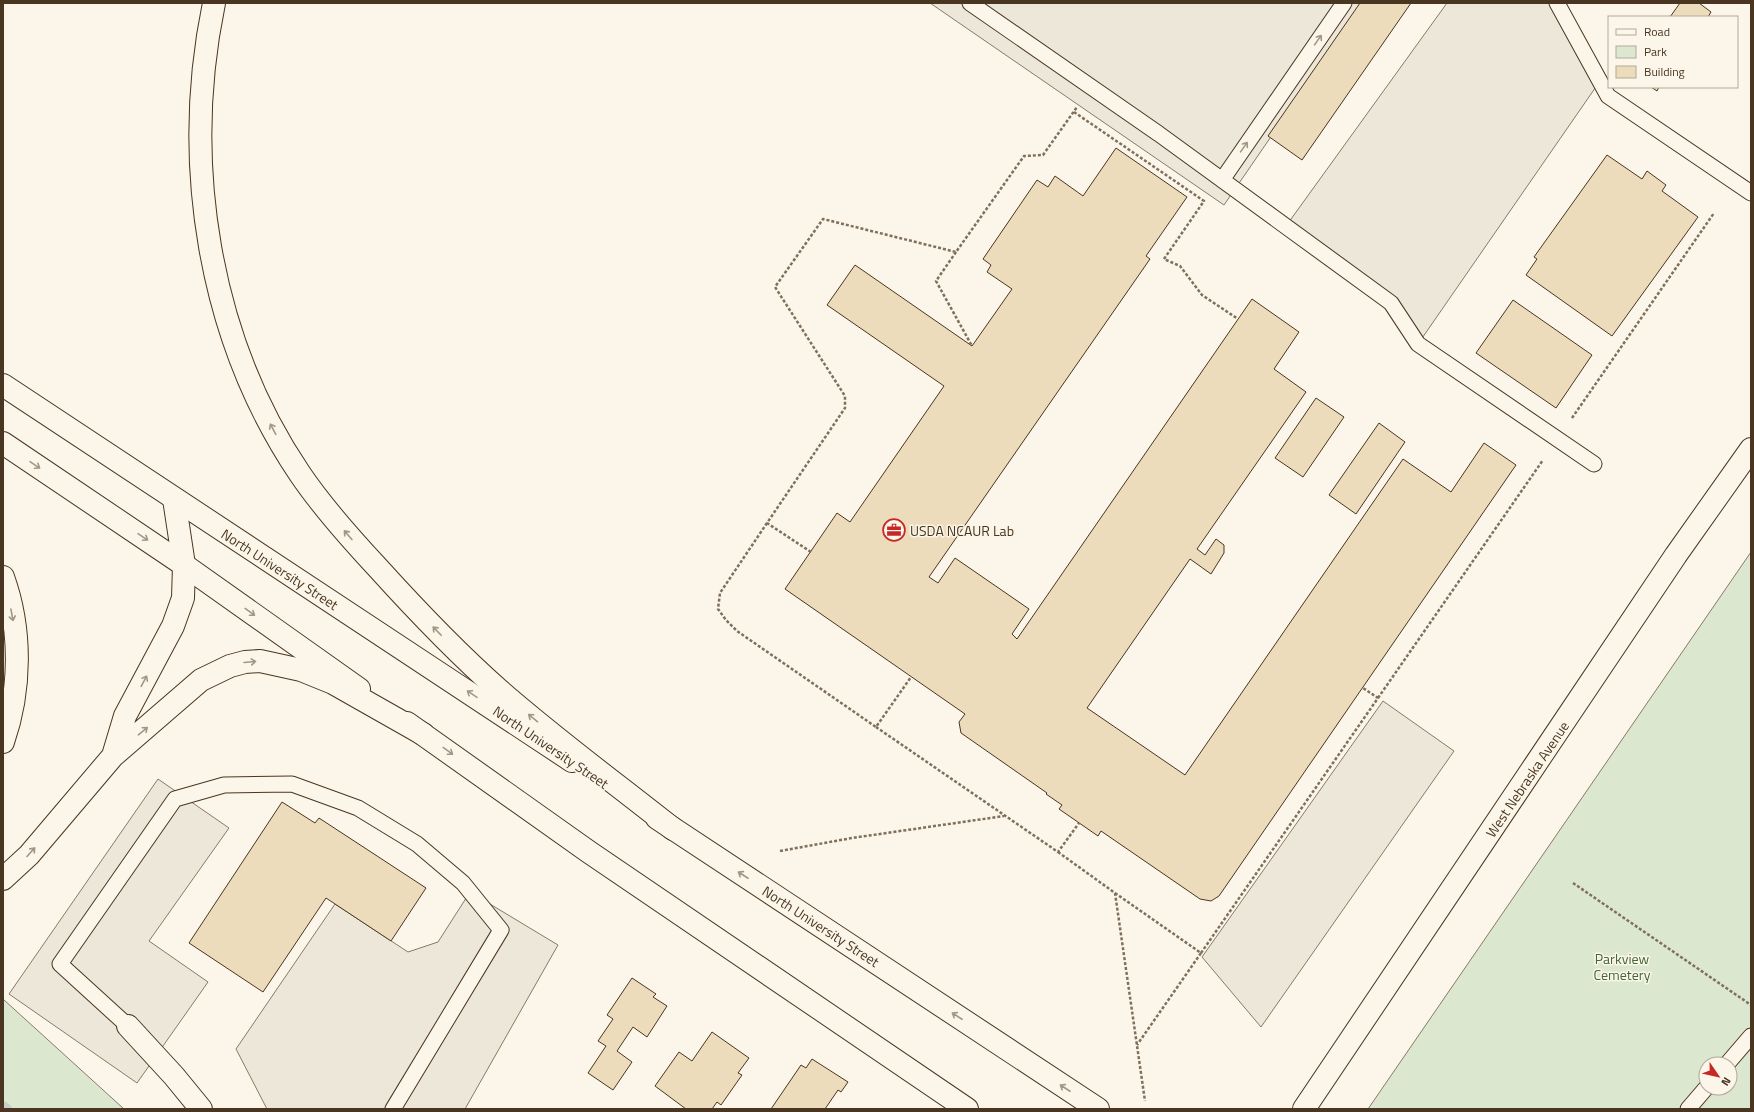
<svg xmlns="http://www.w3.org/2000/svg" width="1754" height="1112" font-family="'Titillium Web',sans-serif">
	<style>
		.green { fill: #dce7d0; stroke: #887966; fill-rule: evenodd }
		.parking { fill: #ede7d9; stroke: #887966 }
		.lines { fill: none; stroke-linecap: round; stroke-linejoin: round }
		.stream { stroke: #c9cecd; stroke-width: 10 }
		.building { fill: #ecdcbc; stroke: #4a3520 }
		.lane-casing { stroke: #4a3520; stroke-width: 17 }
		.street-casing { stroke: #4a3520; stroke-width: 24 }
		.secondary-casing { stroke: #4a3520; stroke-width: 24 }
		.highway-casing { stroke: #4a3520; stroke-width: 24 }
		.path { stroke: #7f6f5c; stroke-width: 2.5; stroke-dasharray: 3 2; stroke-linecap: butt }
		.lane { stroke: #fbf6e9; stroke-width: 15 }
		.street { stroke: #fbf6e9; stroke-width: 22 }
		.secondary { stroke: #fbf6e9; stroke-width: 22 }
		.highway { stroke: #fbf6e9; stroke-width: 22 }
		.oneway { stroke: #a29684 }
		.labels { text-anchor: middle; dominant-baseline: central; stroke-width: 3; stroke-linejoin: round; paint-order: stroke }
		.poi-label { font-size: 14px; fill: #4a3520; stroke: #fbf6e9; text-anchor: start }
		.street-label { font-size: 14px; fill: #4a3520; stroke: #fbf6e9 }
		.park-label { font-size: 14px; fill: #436837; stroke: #fbf6e9 }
	</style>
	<rect width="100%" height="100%" fill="#fbf6e9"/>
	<path class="green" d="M1751 552V1109H1368ZM1706 1064H1730V1088H1706Z
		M3 999 124 1109H3Z"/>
	<path class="parking" d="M930 3H1363L1224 205Z
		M1447 3H1557L1600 81 1418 344 1391 303 1286 226Z
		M1383 701 1454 751 1261 1027 1202 957Z
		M158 779 229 828 149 941 208 982 137 1083 9 994Z
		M470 892 558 945 465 1109H267L236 1049 335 904 408 952 438 942Z"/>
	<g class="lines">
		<path class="stream" d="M3 1106 7 1109"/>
	</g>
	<path class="building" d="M1360 3H1411L1302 160 1268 136Z
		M1680 3H1699L1711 12 1708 17H1670Z
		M1651 87H1659L1657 91Z
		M1116 148 1187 197 1146 256 1150 259 929 577 938 583 955 558 1029 609 1012 634 1017 639 1252 299 1299 332 1274 369 1306 392 1197 549 1205 555 1216 539 1224 545V553L1211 574 1190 559 1087 708 1185 775 1403 459 1451 492 1484 443 1516 465 1219 896 1211 901 1200 899 1101 831 1098 836 1059 809 1062 805 1046 794 1047 793 961 733 959 722 965 714 785 589 837 513 850 522 944 386 827 305 855 265 972 346 1012 289 987 272 991 265 983 259 1037 180 1048 187 1055 176 1083 196Z
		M1607 155 1642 179 1647 171 1666 185 1662 191 1698 217 1612 336 1526 275 1537 259 1534 257Z
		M1513 300 1592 355 1556 408 1476 353Z
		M1316 398 1344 417 1303 477 1275 458Z
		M1379 423 1405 442 1356 514 1329 495Z
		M282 802 315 823 319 818 426 888 391 941 326 898 263 992 189 943Z
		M632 978 656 994 653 997 667 1006 647 1037 633 1027 617 1051 632 1062 613 1090 588 1073 606 1046 598 1041 613 1019 607 1015Z
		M712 1032 749 1058 738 1073 742 1075 721 1105 717 1102 712 1109H686L655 1086 679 1052 692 1061Z
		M812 1059 848 1082 841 1092 838 1090 825 1109H771L801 1065 806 1068Z"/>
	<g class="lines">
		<g class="lane-casing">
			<path id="lane" d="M970 3 1159 134 1391 303 1418 344 1594 464
				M1557 3 1608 96 1751 193
				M1222 180 1344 3
				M128 1026 60 964 175 799 224 785 292 784 358 808 417 844 463 883 501 930 393 1109
				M1727 1064 1751 1036
				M1688 1109 1706 1088"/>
		</g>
		<g class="street-casing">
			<path id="street" d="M128 1026 174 1076 201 1109"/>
		</g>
		<g class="secondary-casing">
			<path id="secondary" d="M3 385 572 761
				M3 443 184 565 359 689
				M407 723 589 852 967 1109
				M657 818 1098 1109
				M1304 1109 1676 555 1751 449"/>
		</g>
		<g class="highway-casing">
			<path id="highway" d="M214 3C181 162 208 338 300 474 323 508 350 538 378 568 416 610 456 652 499 690 555 739 615 783 673 829
				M3 577C22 630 21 690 3 742
				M113 756 125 716 173 626 183 598 184 565 174 499
				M3 879 29 855 113 756 201 680 230 666 245 662 260 661 301 670 333 683 423 734"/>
		</g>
		<path class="path" d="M1074 112 1204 201 1164 259 1180 266 1202 295 1238 319
			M956 252 936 281 972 346
			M1572 418 1714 213
			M767 523 720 593 718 609 726 620 737 631 876 727 911 677
			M811 552 767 523 845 408V396L775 287 823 219 956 252 1024 156 1043 155 1077 107
			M1378 698 1543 460
			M876 727 1058 852 1079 823
			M780 851 852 838 1004 816
			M1058 852 1115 893 1145 1101
			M1573 883 1751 1005
			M1115 893 1201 953 1137 1045
			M1201 953 1378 698 1363 688"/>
		<use href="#lane" class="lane"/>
		<use href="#street" class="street"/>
		<use href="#secondary" class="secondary"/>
		<use href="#highway" class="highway"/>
	</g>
	<defs><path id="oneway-shaft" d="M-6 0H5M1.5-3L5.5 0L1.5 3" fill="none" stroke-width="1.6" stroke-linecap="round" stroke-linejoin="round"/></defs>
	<g class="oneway">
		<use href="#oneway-shaft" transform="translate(1318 40) rotate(-55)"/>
		<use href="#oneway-shaft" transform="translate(1244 147) rotate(-55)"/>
		<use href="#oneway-shaft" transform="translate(273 429) rotate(-118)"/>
		<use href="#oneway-shaft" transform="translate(35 465) rotate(34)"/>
		<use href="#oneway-shaft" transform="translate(348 535) rotate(-131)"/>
		<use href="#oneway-shaft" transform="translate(143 537) rotate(34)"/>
		<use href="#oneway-shaft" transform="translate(250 612) rotate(36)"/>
		<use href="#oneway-shaft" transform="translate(12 615) rotate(79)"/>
		<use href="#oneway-shaft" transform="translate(437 631) rotate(-134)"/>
		<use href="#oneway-shaft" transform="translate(250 662) rotate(-5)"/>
		<use href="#oneway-shaft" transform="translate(144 681) rotate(-62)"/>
		<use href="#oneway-shaft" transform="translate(472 694) rotate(-146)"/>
		<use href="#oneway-shaft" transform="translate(533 718) rotate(-141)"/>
		<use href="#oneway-shaft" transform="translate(143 731) rotate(-40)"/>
		<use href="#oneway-shaft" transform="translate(448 751) rotate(36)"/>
		<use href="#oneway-shaft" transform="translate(31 852) rotate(-48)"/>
		<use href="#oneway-shaft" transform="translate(743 875) rotate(-147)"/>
		<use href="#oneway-shaft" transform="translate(957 1016) rotate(-147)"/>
		<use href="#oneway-shaft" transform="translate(1065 1088) rotate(-147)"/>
	</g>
	<defs>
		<g id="office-ring" transform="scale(1.15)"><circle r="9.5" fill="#fbf6e9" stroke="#c62828" stroke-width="1.5"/><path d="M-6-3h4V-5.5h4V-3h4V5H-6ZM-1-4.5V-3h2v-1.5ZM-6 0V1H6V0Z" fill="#c62828"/></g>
	</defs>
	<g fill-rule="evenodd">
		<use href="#office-ring" x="894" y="530"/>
	</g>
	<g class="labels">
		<g class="poi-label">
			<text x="910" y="530">USDA NCAUR Lab</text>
		</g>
		<g class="street-label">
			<text transform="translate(280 569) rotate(33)">North University Street</text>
			<text transform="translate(551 747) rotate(34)">North University Street</text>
			<text transform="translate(1527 779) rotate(-56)">West Nebraska Avenue</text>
			<text transform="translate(821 926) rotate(33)">North University Street</text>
		</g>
		<g class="park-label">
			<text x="1622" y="958">Parkview<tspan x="1622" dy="16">Cemetery</tspan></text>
		</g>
	</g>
	<rect width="1754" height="1112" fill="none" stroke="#4a3520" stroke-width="8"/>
	<rect x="1608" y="16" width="130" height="72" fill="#fbf6e9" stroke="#b4a999"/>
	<rect x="1616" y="29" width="20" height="6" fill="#fbf6e9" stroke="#b4a999"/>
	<text x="1644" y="36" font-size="12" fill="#4a3520">Road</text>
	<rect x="1616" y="46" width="20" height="12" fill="#dce7d0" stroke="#b4a999"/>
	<text x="1644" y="56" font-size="12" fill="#4a3520">Park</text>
	<rect x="1616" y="66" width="20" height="12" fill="#ecdcbc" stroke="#b4a999"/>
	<text x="1644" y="76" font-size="12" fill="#4a3520">Building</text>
	<g transform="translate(1718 1076) rotate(124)"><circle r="19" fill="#fbf6e9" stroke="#b4a999"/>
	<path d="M0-3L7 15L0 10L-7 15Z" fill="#c62828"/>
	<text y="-6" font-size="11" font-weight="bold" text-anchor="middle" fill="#4a3520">N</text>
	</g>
</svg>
